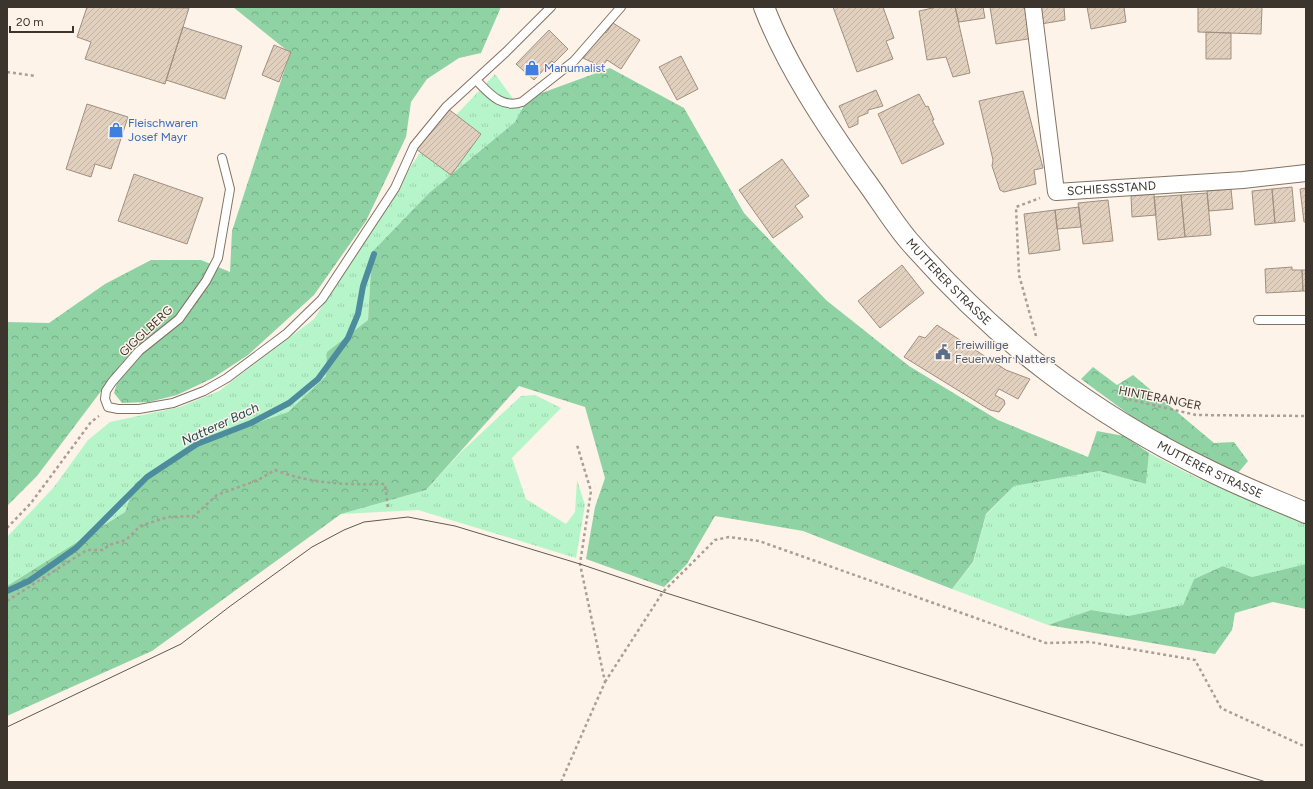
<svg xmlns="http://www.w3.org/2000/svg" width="1313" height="789" font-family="Figtree,sans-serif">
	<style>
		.grass { fill: url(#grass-tufts) }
		.forest { fill: url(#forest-crowns) }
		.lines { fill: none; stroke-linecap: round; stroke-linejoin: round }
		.stream { stroke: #4d8c9c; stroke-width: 6 }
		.building { fill: url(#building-hatch); stroke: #a08f7f }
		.service-casing { stroke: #827262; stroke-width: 10 }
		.minor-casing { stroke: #827262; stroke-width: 18 }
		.tertiary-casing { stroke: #827262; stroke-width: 22 }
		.path { stroke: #a99f97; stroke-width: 2.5; stroke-dasharray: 3 3; stroke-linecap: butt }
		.service { stroke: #fff; stroke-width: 8 }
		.minor { stroke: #fff; stroke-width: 16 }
		.tertiary { stroke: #fff; stroke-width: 20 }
		.tram { stroke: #615952; stroke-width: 1 }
		.labels { text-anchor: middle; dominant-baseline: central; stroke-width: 3; stroke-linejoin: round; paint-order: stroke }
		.shop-label { font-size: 12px; fill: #366cbe; stroke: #fef3e9; text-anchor: start }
		.street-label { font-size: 12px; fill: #3c352e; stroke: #fef3e9 }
		.service-label { font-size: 12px; fill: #4e5e75; stroke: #fef3e9; text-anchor: start }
		.water-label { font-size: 13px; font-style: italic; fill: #214b56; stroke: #fef3e9 }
	</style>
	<defs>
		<pattern id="grass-tufts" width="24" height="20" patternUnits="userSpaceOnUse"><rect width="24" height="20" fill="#b6f5c9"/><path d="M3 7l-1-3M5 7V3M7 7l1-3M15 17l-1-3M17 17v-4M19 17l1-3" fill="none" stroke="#9dd3ad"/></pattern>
		<pattern id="forest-crowns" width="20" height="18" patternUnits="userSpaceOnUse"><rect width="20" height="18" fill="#8fd3a4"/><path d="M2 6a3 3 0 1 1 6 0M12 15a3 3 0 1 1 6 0" fill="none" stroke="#76ac86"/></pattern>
		<pattern id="building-hatch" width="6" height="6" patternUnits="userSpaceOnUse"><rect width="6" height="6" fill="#e2d0bf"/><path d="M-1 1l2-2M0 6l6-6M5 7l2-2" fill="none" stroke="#c3b3a4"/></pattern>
	</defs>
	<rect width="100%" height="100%" fill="#fef3e9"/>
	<path class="grass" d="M495 74 522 111 515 122 429 193 372 252 368 320 328 352 326 376 288 412 212 438 135 483 125 512 7 586V537L54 487 88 440 110 422 180 407 219 391 314 319 419 154Z
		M535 395 561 408 512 458 526 499 566 524 575 512 577 480 585 505 576 558 418 510 341 514 426 490 460 453 521 396Z
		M1149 453 1193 476 1306 525V564L1252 577 1223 566 1194 579 1183 605 1128 616 1091 610 1048 625 952 589 973 563 986 515 1014 486 1099 471 1146 484Z"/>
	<path class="forest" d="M233 7H501L481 53 459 58 427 79 411 102 406 137 366 221 314 295 248 355 213 378 177 395 149 402 122 403 114 393 123 362 37 476 7 506V322L49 323 105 284 151 260H201L230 272 232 231 290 53Z
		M610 68 684 108 744 213 826 300 909 366 998 420 1088 457 1097 431 1124 436 1149 453 1146 484 1099 471 1014 486 986 514 973 562 952 589 803 531 715 516 687 564 664 587 586 559 595 507 605 478 585 407 519 386 426 490 341 514 152 651 7 716V586L125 512 135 483 212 438 288 412 326 376 327 352 368 320 372 252 429 193 515 122 528 98Z
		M1093 367 1117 385 1133 375 1214 443 1234 442 1248 461 1238 473 1196 453 1142 424 1081 379Z
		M1306 564V609L1273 602 1235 613 1232 630 1215 654 1048 625 1091 610 1128 616 1183 605 1194 579 1223 566 1252 577Z"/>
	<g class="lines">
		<path class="stream" d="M7 591 29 581 76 548 147 477 197 444 251 423 289 403 318 379 348 338 358 314 363 286 374 254"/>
	</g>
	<path class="building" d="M87 7 189 8 165 84 85 59 91 42 77 37Z
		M833 7H883L894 38 886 41 893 59 857 72Z
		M937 7H955L970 73 953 77 946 57 927 60 919 11Z
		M955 7H983L985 18 959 22Z
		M990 7H1029L1034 38 996 44Z
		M1040 7H1064L1065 20 1041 24Z
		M1087 7H1124L1126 22 1091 29Z
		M1198 7H1262L1261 34 1198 32Z
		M613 23 640 40 621 69 607 60 602 67 583 58 603 31 606 33Z
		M183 27 242 46 225 99 166 80Z
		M549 30 568 49 554 63 552 61 534 80 516 64Z
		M1206 32 1231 33V59H1206Z
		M274 45 291 52 279 82 262 75Z
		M681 56 698 89 677 100 659 67Z
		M876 90 883 106 868 110V113L858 117V124L849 128 839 106Z
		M1023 91 1043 168 1034 170 1036 184 1004 192 1000 190 992 166 993 160 979 101Z
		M919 94 926 107 928 106 934 120H932L944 144 902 164 878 114Z
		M87 104 128 117 111 169 95 164 91 177 66 169Z
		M447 108 481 134 451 175 416 149Z
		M782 159 809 196 795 206 803 217 773 238 739 190Z
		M134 174 203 198 187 244 118 221Z
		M1292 187 1295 221 1275 223 1272 189Z
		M1306 188V222H1304L1300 189Z
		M1231 189 1233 209 1209 211 1207 191Z
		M1272 189 1275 223 1255 225 1252 191Z
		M1207 193 1211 235 1185 237 1181 195Z
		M1154 194 1156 215 1132 217 1131 196Z
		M1181 195 1185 237 1158 240 1154 197Z
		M1108 200 1113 241 1083 244 1078 203Z
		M1079 207 1081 227 1057 229 1055 210Z
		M1055 210 1060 250 1029 254 1024 214Z
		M902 265 924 293 880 328 858 301Z
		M1292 267V270H1302L1303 291 1266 293 1265 269Z
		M1302 270H1306V291H1303Z
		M937 325 1006 370 1030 379 1018 399 999 389 995 395 1004 400 1005 404 999 412 990 410 904 357 919 336 925 338Z"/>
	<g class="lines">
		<g class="service-casing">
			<path id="service" d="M476 80C489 93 501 109 522 102L574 61 621 7
				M222 158 230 189 218 258 206 281 179 319 139 351 112 382 106 391 105 399 108 407 118 409H139L173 403 204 391 227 378 286 334 322 299 395 188 414 146 446 107 506 52 551 7
				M1258 320H1306"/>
		</g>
		<g class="minor-casing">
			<g id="minor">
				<path id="s1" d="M1033 7 1056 192 1243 180 1306 173"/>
			</g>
		</g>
		<g class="tertiary-casing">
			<g id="tertiary">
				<path id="s2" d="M764 7C786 65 826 125 862 176 878 197 892 221 909 241 996 340 1089 412 1208 470 1240 486 1273 499 1306 513"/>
			</g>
		</g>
		<path class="path" d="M7 72 36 76
			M1036 336 1019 275 1016 207 1040 198
			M1123 398 1196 415 1306 416
			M7 528 31 503 91 422 99 416
			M7 601 87 550H103L109 545 126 540 140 526 168 517 194 516 217 495 258 480 275 470C311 484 348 485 385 484L388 508
			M605 682 663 592 715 540 729 537 759 541 1046 643 1090 642 1195 660 1221 708 1306 747
			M561 782 605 682 580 564 591 491 577 445"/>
		<use href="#service" class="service"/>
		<use href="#minor" class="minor"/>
		<use href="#tertiary" class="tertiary"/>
		<path class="tram" d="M7 727 181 644 229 607 312 547 344 530 364 522 408 517 455 526 580 564 663 592 1266 782"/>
	</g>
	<defs>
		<g id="shop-bare" transform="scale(1.2)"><path d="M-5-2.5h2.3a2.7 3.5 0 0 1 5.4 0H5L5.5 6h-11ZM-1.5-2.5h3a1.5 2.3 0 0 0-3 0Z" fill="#3f7fe0" stroke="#fef3e9" stroke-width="2.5" paint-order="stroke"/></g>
		<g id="civic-bare" transform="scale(1.2)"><path d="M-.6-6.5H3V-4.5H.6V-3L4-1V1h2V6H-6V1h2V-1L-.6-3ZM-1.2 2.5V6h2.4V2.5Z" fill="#5c6f8a" stroke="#fef3e9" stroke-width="2.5" paint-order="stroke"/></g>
	</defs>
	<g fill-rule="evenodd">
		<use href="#shop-bare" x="532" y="68"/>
		<use href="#shop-bare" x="116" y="130"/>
		<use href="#civic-bare" x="943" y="352"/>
	</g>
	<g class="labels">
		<g class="shop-label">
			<text x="544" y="68">Manumalist</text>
			<text x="128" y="123">Fleischwaren<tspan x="128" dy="14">Josef Mayr</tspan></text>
		</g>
		<g class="street-label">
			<text stroke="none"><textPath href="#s1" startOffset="242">SCHIESSSTAND</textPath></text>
			<text stroke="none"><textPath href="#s2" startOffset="333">MUTTERER STRASSE</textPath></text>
			<text transform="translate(146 331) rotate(-43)">GIGGLBERG</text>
			<text transform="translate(1160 398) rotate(11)">HINTERANGER</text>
			<text stroke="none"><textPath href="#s2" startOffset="657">MUTTERER STRASSE</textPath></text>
		</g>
		<g class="service-label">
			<text x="955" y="345">Freiwillige<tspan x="955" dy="14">Feuerwehr Natters</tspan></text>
		</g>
		<g class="water-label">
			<text transform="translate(220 424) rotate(-25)">Natterer Bach</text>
		</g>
	</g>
	<rect width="1313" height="789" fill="none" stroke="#3c352e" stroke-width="16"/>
	<path d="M10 26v6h63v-6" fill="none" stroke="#3c352e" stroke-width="2"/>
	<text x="16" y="26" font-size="12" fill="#3c352e" stroke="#fef3e9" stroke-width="3" paint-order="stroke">20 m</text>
</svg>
